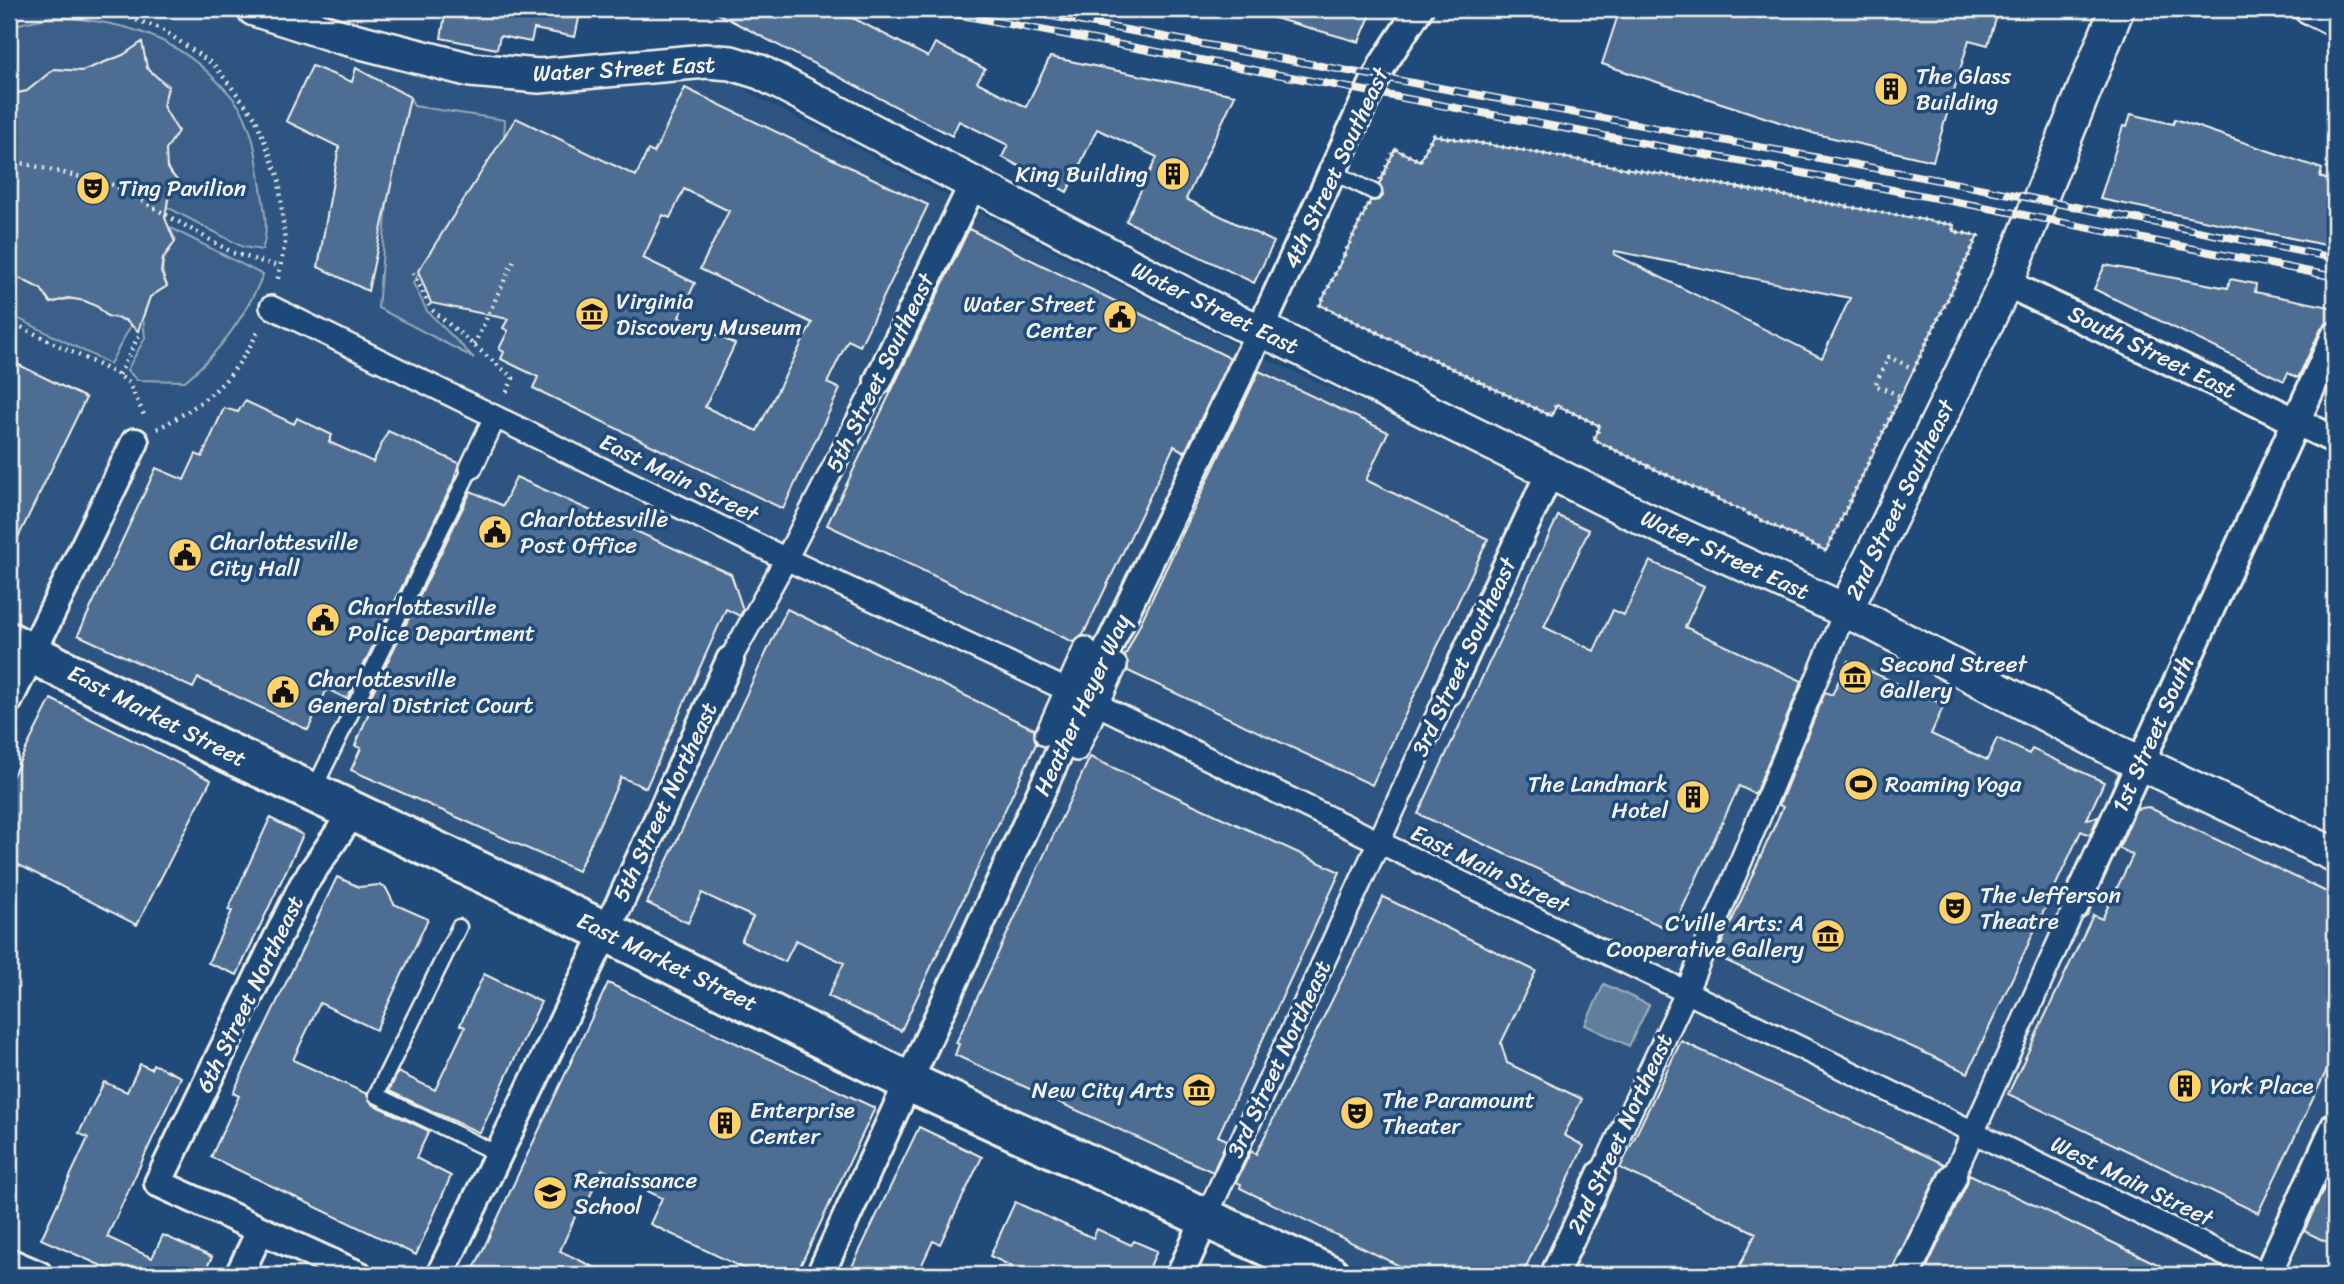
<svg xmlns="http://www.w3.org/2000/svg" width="2344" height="1284" font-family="Sriracha,sans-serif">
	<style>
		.built { fill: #2d5581 }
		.green { fill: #3a5f88; stroke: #97a8b8; stroke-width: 2 }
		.water { fill: #627e9d; stroke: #9cacbb; stroke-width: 2 }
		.building { fill: #4d6e92; stroke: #f4f1e8; stroke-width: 2; fill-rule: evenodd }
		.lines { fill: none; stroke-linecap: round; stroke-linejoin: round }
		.service-casing { stroke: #f4f1e8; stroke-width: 19 }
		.pedestrian-casing { stroke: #f4f1e8; stroke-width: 26 }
		.minor-casing { stroke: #f4f1e8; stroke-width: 32 }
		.tertiary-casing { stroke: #f4f1e8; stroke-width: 38 }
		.primary-casing { stroke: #f4f1e8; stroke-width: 44 }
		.path { stroke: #f4f1e8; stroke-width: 4.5; stroke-dasharray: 2 5; stroke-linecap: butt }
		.service { stroke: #1f4a7a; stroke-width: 14 }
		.pedestrian { stroke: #1f4a7a; stroke-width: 21 }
		.minor { stroke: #1f4a7a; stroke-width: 26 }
		.tertiary { stroke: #1f4a7a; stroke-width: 33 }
		.primary { stroke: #1f4a7a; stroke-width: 38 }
		.rail-casing { stroke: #f4f1e8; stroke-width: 8 }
		.rail { stroke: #1f4a7a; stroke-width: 5; stroke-dasharray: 16; stroke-linecap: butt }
		.labels { text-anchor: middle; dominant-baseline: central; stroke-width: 7; stroke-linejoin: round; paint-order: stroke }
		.street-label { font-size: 23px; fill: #f4f1e8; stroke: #1f4a7a }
		.poi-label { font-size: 23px; fill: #f4f1e8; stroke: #1f4a7a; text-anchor: start }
	</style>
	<rect width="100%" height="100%" fill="#1f4a7a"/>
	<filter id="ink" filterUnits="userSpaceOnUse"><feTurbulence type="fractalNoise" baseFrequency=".0143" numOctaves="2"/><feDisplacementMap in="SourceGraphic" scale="14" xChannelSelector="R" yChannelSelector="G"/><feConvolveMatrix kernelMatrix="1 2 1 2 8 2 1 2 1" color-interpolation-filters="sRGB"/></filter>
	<g filter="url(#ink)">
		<path class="built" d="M9 9H254L471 69 731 63 749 93 1252 353 1517 470 1793 608 2335 855V1275H1330L9 642Z"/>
		<path class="green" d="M51 17C116 20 170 33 216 80 229 93 241 105 247 123 255 141 257 161 260 181 263 203 270 228 262 250L243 247 167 207 168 199 180 186C176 180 169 173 167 167 159 144 177 136 163 106L169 85 123 55 82 71 54 69 27 91 9 95V26Z
			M410 97 414 106 505 120 504 138 413 283 427 311 474 358 378 308 387 203Z
			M169 227 263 275C245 317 221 351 185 381L137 380 127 370 145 338 143 317 150 297 167 285C158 266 164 257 176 240Z
			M9 273 41 289 51 303C67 298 81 297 96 306 101 309 104 315 110 316 118 319 123 318 131 325L110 364 9 314Z"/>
		<path class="water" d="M1604 984 1649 1005 1629 1046 1585 1025Z"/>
		<path class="building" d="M446 9H581L575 37 534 29 531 42 500 36 497 49 441 38Z
			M709 9H808L855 19 928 57 935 43 985 69 977 82 1026 107 1050 57 1235 95 1186 199 1274 242 1254 283 1126 221 1157 157 1097 129 1067 192 1002 157 1008 145 959 121 952 136Z
			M1268 9H1373L1359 42 1267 16Z
			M1620 9H1999L1988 45 1969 40 1933 161 1816 134 1602 64Z
			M142 42 147 68 168 87 163 106 178 131 166 150 167 168 181 185 168 199 165 218 175 242 163 258 161 272 167 286 150 297 138 331 125 320 107 316 98 307 85 301 68 298 51 303 41 289 9 273V95L27 91 54 69 82 71 123 55Z
			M312 66 352 82 356 68 410 97 368 291 318 267 339 147 286 121Z
			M685 88 928 205 860 346 848 340 827 383 840 389 783 509 533 388 538 377 501 359 504 352 499 349 508 331 503 328 508 319 431 303 418 271 516 118 636 176 648 150 654 153ZM684 189 729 211 700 269 812 323 757 431 705 407 735 344 679 317 695 283 643 258 663 215 670 218Z
			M2131 114 2173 124 2175 119 2322 169 2320 177 2335 182V247L2100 199 2123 126 2127 127Z
			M1433 135 1954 225 1953 231 1978 236 1826 551 1594 440 1600 426 1557 405 1551 416 1320 305 1370 201 1379 200 1383 196 1379 184 1395 149 1420 161ZM1615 251 1850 298 1822 358 1614 254Z
			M969 229 1230 358 1185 452 1174 446 1083 635 1073 642 827 525Z
			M2105 265 2228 288 2230 279 2256 284 2255 292 2335 308V321L2321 329 2298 378 2288 373 2284 381 2094 289Z
			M9 360 86 398 9 556Z
			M1259 371 1388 432 1366 480 1488 539 1372 785 1128 671 1125 656Z
			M245 401 294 424 297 418 332 435 329 442 373 462 388 431 459 463 453 483 347 699 327 689 308 730 198 678 193 688 78 635 156 468 184 480 196 454 202 457 224 408 238 412Z
			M516 477 731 574 743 610 740 616 726 609 646 788 621 777 578 871 351 770 361 748 355 746 370 710 365 708 471 491 503 506Z
			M1558 516 1589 530 1544 627 1594 651 1613 610 1624 615 1650 561 1704 586 1685 627 1802 681 1755 794 1739 786 1672 931 1418 814Z
			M787 609 1034 729 1036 744 901 1031 828 996 844 963 796 940 785 962 741 941 753 917 702 893 688 923 647 903Z
			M1848 661 1944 705 1931 734 1987 760 1997 738 2029 754 2032 749 2104 782 2087 819 2098 817 2090 835 2081 831 1968 1073 1716 956 1783 807 1779 805 1825 692 1832 695Z
			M51 699 211 780 137 925 9 860V783Z
			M1090 757 1340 872 1218 1136 1227 1140 1213 1172 955 1055 959 1044 956 1043Z
			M2148 807 2335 896V1053L2258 1213 2008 1094 2093 915 2102 919 2133 855 2119 848 2136 809Z
			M270 818 303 835 237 975 208 963 232 911 228 910Z
			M337 877 359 887 379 885 386 888 394 904 428 919 376 1030 320 1003 293 1060 367 1094 372 1104 429 1131 416 1158 451 1176 416 1255 211 1157 239 1096 233 1093Z
			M1383 897 1536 971 1501 1043 1507 1063 1582 1099 1564 1135 1584 1146 1522 1275H1418L1240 1188 1241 1184 1236 1182 1251 1151 1256 1154Z
			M484 974 541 1002 480 1133 389 1091 398 1072 435 1090 465 1027 460 1025Z
			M608 983 875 1108 796 1275H758L650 1224 662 1198 602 1169 583 1212 578 1210 560 1251 610 1275H471Z
			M1681 1041 1944 1164 1890 1275H1735L1756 1233 1620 1168Z
			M140 1064 151 1069 153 1064 181 1077 107 1237 152 1258 163 1235 212 1257 203 1275H122L41 1239 88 1138 79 1133 104 1082 127 1092Z
			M919 1127 982 1157 940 1244 933 1241 917 1275H848Z
			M2335 1165V1246L2304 1231Z
			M1969 1174 2099 1236 2180 1275H1923L1967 1184Z
			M1015 1202 1093 1238 1097 1229 1131 1245 1134 1241 1157 1251 1146 1275H1007L1011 1266 990 1256Z"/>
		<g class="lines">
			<g class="service-casing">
				<path id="service" d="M1333 172 1374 192
					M313 791 471 468
					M459 927 376 1095 500 1155"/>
			</g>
			<g class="pedestrian-casing">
				<path id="pedestrian" d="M271 307 786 559 1084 698 2266 1275
					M471 468 495 417
					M730 660 786 559 878 381
					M1046 735 1085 648
					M1077 750 1116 665
					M1601 1174 1686 993 1845 611
					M1953 1177 2075 906
					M1206 1217 1448 692"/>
			</g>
			<g class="minor-casing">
				<path id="minor" d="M2307 9 2335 23
					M2006 283 2335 440
					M878 381 972 186
					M1448 692 1551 470
					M9 700 135 442
					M353 812 303 885 158 1183 359 1275
					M2075 906 2335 336
					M9 1262 39 1275
					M239 1275 260 1231
					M440 1275 621 900 730 660
					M820 1275 1084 698 1247 359 1363 105 1383 64 1419 9
					M1180 1275 1206 1217
					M1554 1275 1601 1174
					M1906 1275 1953 1177
					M2267 1275 2335 1126"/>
			</g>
			<g class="tertiary-casing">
				<path id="tertiary" d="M254 9 338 36 471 70 539 76 706 61 731 63 760 72 1238 322 1277 337 1645 519 1870 622 2119 753 2335 855
					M1845 611 2006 283 2117 9"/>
			</g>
			<g class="primary-casing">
				<path id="primary" d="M9 642 221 749 605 931 911 1083 1330 1275"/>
			</g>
			<path class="path" d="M9 9H12
				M103 9 160 28 214 65 255 117 279 178 285 243 277 283
				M1433 135 1954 225 1953 231 1978 236 1914 369 1889 357 1875 385 1900 396 1826 551 1594 440 1600 426 1556 405 1551 416 1320 305 1395 149 1420 161Z
				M9 160 114 185 233 253 280 267
				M413 273 431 309 513 378 506 394
				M9 321 119 375 129 383 145 417
				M474 345 514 260
				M119 375 140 333
				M157 429C207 402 232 382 259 330"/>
			<use href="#service" class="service"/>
			<use href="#pedestrian" class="pedestrian"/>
			<use href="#minor" class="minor"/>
			<use href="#tertiary" class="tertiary"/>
			<use href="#primary" class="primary"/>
			<g class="rail-casing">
				<path id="rail" d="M929 9 1994 209 2335 277
					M1013 9 1938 180 2335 258"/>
			</g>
			<use href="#rail" class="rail"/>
		</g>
	</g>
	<defs>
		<g id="building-disc" transform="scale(1.75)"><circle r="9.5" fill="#ffd166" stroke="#1f4a7a"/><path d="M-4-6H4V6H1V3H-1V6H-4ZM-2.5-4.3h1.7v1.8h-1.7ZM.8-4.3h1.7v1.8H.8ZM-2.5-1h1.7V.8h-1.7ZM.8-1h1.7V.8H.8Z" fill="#111"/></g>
		<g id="theatre-disc" transform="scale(1.75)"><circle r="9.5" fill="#ffd166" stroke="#1f4a7a"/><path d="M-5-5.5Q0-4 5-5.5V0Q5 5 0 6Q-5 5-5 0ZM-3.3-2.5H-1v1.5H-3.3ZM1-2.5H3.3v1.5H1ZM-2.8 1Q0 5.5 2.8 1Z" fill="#111"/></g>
		<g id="museum-disc" transform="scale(1.75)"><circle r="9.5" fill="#ffd166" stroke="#1f4a7a"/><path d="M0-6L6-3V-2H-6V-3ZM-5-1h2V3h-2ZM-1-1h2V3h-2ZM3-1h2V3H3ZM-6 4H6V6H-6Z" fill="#111"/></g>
		<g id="civic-disc" transform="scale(1.75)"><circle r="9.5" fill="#ffd166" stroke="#1f4a7a"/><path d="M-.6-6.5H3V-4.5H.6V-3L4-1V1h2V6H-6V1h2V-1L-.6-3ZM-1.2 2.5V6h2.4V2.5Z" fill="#111"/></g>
		<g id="stadium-disc" transform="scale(1.75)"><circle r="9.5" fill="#ffd166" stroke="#1f4a7a"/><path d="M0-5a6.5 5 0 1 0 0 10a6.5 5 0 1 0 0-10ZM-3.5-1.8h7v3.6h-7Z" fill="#111"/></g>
		<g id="school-disc" transform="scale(1.75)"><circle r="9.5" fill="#ffd166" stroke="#1f4a7a"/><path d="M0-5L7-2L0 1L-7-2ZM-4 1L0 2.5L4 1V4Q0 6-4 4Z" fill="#111"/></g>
	</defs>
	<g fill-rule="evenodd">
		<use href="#building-disc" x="1891" y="89"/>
		<use href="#building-disc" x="1173" y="174"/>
		<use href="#theatre-disc" x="93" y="188"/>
		<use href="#museum-disc" x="592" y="314"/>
		<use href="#civic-disc" x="1120" y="317"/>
		<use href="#civic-disc" x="495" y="532"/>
		<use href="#civic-disc" x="185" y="555"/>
		<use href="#civic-disc" x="323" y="620"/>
		<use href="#museum-disc" x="1855" y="677"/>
		<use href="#civic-disc" x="283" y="692"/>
		<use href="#stadium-disc" x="1861" y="784"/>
		<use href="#building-disc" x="1693" y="797"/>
		<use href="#theatre-disc" x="1955" y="908"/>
		<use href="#museum-disc" x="1828" y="936"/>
		<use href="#building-disc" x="2185" y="1086"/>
		<use href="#museum-disc" x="1199" y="1090"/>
		<use href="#theatre-disc" x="1357" y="1113"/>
		<use href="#building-disc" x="725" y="1123"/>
		<use href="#school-disc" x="550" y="1193"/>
	</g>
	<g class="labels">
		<g class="street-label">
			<text transform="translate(624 69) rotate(-3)">Water Street East</text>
			<text transform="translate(1336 168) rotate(-65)">4th Street Southeast</text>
			<text transform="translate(1215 308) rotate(26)">Water Street East</text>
			<text transform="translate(2152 352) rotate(26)">South Street East</text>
			<text transform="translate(880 373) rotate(-64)">5th Street Southeast</text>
			<text transform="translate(679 478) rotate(26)">East Main Street</text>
			<text transform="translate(1900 500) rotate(-64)">2nd Street Southeast</text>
			<text transform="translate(1725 555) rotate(25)">Water Street East</text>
			<text transform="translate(1464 657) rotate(-65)">3rd Street Southeast</text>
			<text transform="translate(1082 705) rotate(-65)">Heather Heyer Way</text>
			<text transform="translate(157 716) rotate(27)">East Market Street</text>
			<text transform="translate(2153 734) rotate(-66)">1st Street South</text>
			<text transform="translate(665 802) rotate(-65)">5th Street Northeast</text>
			<text transform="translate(1490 869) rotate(26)">East Main Street</text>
			<text transform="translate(667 962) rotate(26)">East Market Street</text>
			<text transform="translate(250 994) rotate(-64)">6th Street Northeast</text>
			<text transform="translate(1279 1059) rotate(-65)">3rd Street Northeast</text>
			<text transform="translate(1620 1134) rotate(-65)">2nd Street Northeast</text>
			<text transform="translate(2132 1181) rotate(26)">West Main Street</text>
		</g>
		<g class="poi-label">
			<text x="1916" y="76">The Glass<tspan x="1916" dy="26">Building</tspan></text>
			<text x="1148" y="174" text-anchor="end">King Building</text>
			<text x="118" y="188">Ting Pavilion</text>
			<text x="616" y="301">Virginia<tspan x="616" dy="26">Discovery Museum</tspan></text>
			<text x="1096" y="304" text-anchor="end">Water Street<tspan x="1096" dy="26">Center</tspan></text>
			<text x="520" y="519">Charlottesville<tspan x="520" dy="26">Post Office</tspan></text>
			<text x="210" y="542">Charlottesville<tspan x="210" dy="26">City Hall</tspan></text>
			<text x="348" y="607">Charlottesville<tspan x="348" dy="26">Police Department</tspan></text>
			<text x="1880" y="664">Second Street<tspan x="1880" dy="26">Gallery</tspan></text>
			<text x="308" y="679">Charlottesville<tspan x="308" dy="26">General District Court</tspan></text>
			<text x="1668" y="784" text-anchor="end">The Landmark<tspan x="1668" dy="26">Hotel</tspan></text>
			<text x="1885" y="784">Roaming Yoga</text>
			<text x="1980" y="895">The Jefferson<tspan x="1980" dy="26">Theatre</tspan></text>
			<text x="1804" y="923" text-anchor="end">C’ville Arts: A<tspan x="1804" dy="26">Cooperative Gallery</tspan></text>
			<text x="2210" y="1086">York Place</text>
			<text x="1174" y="1090" text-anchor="end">New City Arts</text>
			<text x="1382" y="1100">The Paramount<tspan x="1382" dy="26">Theater</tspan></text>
			<text x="750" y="1110">Enterprise<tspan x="750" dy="26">Center</tspan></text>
			<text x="574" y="1180">Renaissance<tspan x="574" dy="26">School</tspan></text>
		</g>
	</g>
	<rect width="2344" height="1284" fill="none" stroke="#1f4a7a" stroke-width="35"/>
	<rect x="18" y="18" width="2309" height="1249" fill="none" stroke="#f4f1e8" stroke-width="2.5" filter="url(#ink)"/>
</svg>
